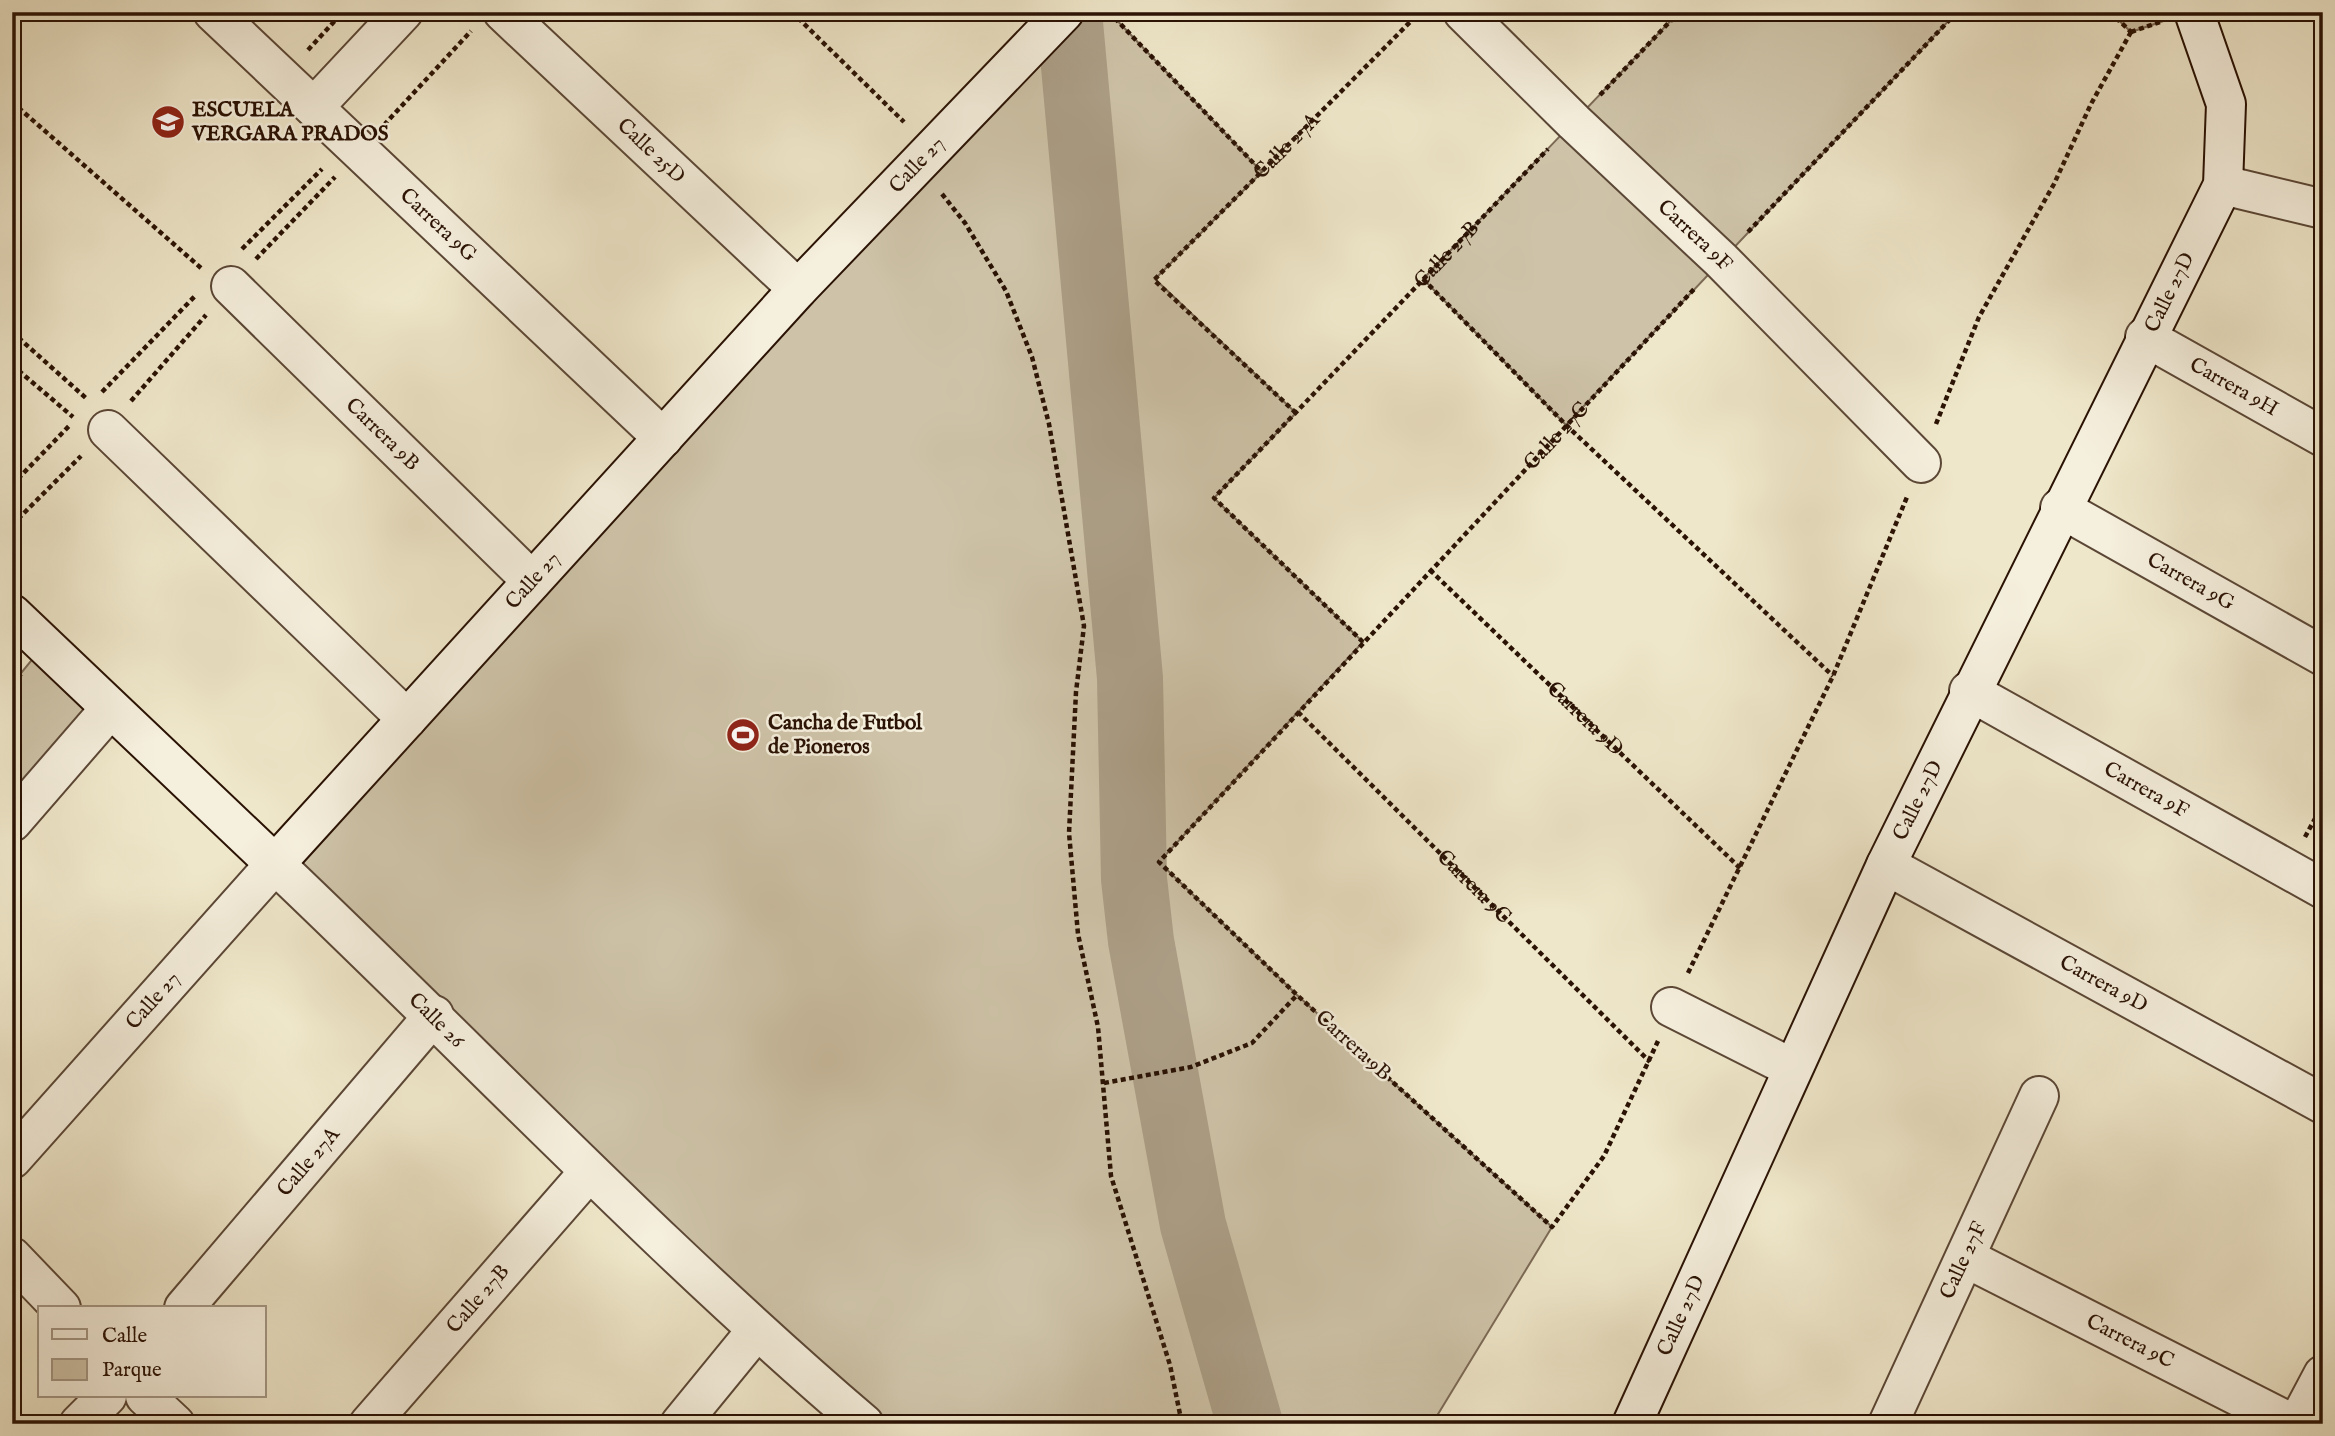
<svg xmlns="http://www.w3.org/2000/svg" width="2335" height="1436" font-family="'IM FELL English',serif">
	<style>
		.green { fill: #cec3a8; stroke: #7c6a56; stroke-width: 2 }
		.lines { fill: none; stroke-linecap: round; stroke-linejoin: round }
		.river { stroke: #ac9f87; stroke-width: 66 }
		.street-casing { stroke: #5b4736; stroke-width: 42 }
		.secondary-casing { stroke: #2a1204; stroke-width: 42 }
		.path { stroke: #2a1204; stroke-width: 4.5; stroke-dasharray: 5 3.5; stroke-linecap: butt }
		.street { stroke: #f5efdd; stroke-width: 38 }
		.secondary { stroke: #f5efdd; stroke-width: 38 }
		.labels { text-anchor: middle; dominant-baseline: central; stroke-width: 5; stroke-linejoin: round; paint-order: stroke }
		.poi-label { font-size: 21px; font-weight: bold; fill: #2a1204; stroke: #f5efdd; text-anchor: start }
		.street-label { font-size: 21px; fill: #2a1204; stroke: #f5efdd }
	</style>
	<rect width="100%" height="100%" fill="#efe7ca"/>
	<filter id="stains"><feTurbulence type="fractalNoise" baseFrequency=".00286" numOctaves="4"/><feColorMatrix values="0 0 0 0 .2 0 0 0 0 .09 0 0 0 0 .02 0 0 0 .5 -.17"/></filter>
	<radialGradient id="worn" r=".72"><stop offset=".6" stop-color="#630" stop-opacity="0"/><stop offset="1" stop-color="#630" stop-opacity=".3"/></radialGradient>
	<path class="green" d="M1047 12H1109L1262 172 1155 279 1296 413 1214 498 1363 642 1159 862 1297 995 1552 1227 1432 1424H872L275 864Z
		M1679 12 1956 13 1566 425 1423 279Z
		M2110 12H2190L2131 32Z
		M44 645 110 709 12 822V684Z"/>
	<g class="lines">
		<path class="river" d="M1069 12 1130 678 1134 879 1141 941 1193 1225 1250 1424"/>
		<g class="street-casing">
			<g id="street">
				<path id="s6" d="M213 12 663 438"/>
				<path id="s7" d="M503 12 798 289"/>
				<path id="s8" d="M1463 12 1574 122 1721 260 1921 463"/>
				<path d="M314 107 403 12"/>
				<path d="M2223 185 2323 209"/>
				<path id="s9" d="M231 286 532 581"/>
				<path id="s10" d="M2145 337 2323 437"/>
				<path d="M108 430 407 719"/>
				<path id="s11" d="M2060 508 2323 656"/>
				<path id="s12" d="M1969 691 2323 889"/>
				<path d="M12 822 110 709"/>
				<path id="s13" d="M1886 865 2323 1104"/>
				<path d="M1671 1007 1792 1068"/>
				<path id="s14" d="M12 1159 275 864C472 1051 658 1248 864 1424"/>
				<path d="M12 1257 61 1308"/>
				<path id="s15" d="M1966 1258 2293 1424"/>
				<path id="s16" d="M184 1308 434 1015"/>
				<path d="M145 1396 175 1424"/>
				<path d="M79 1424 107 1396"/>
				<path id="s17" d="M369 1424 589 1172"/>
				<path d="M680 1424 756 1331"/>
				<path id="s18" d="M1888 1424 2039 1096"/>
				<path d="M2297 1424 2323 1375"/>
			</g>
		</g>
		<g class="secondary-casing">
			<g id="secondary">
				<path id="s19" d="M12 614 275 864 798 289 1064 12"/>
				<path id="s20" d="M1632 1424 1886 865 2223 185 2226 104 2194 12"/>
			</g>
		</g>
		<g class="path">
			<path d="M792 12 904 122"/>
			<path d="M1109 12 1262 172"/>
			<path d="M2110 12 2131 32"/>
			<path d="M2131 32 2160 22"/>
			<path d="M308 50 343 12"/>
			<path d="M1600 95 1679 12"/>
			<path d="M12 102 201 268"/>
			<path d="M384 125 471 31"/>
			<path d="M942 194 965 223 1006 291 1032 357 1049 424 1084 626 1076 692 1069 833 1078 934 1098 1027 1111 1176 1170 1365 1182 1424"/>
			<path d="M1748 232 1957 12"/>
			<path d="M242 249 322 169"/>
			<path d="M256 259 335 177"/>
			<path d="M1423 279 1566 425 1833 676"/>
			<path d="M12 332 87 399"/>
			<path d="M12 365 73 417"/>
			<path d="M102 392 196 295"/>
			<path d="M131 401 206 315"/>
			<path id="s1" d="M1296 413 1154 280 1420 12"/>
			<path d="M1936 424 1979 317 2054 184 2091 104 2131 32"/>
			<path d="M12 485 69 426"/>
			<path d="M12 525 81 456"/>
			<path id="s2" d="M1430 570 1741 869"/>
			<path id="s3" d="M1363 642 1214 498 1548 149"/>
			<path d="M12 684 21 674"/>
			<path id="s4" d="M1298 712 1650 1062"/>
			<path d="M2305 837 2323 804"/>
			<path d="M1688 973 1833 676 1907 497"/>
			<path id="s5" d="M1658 1041 1604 1156 1552 1227 1297 995 1159 862 1696 287"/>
			<path d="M1104 1083 1191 1067 1252 1043 1297 995"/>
		</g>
		<use href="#street" class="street"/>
		<use href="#secondary" class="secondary"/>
	</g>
	<defs>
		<g id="school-disc" transform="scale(1.75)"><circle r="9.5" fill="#8f2418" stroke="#f5efdd"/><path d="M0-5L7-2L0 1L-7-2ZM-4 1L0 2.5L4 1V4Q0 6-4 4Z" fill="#fff"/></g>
		<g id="stadium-disc" transform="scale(1.75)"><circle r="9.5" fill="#8f2418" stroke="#f5efdd"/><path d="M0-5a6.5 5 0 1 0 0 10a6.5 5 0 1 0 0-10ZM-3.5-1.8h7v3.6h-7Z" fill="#fff"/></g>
	</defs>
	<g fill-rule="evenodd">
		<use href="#school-disc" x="168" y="122"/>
		<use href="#stadium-disc" x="743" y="735"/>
	</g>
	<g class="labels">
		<g class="poi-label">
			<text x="192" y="110">ESCUELA<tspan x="192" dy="24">VERGARA PRADOS</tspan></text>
			<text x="768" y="723">Cancha de Futbol<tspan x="768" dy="24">de Pioneros</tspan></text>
		</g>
		<g class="street-label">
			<text stroke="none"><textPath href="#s1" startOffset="383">Calle 27A</textPath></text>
			<text stroke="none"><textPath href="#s7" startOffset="203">Calle 25D</textPath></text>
			<text stroke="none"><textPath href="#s19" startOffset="1312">Calle 27</textPath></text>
			<text stroke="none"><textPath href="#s6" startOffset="310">Carrera 9G</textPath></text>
			<text stroke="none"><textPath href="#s8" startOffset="322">Carrera 9F</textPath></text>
			<text stroke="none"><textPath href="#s3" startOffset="544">Calle 27B</textPath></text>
			<text stroke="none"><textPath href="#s20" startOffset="1253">Calle 27D</textPath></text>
			<text stroke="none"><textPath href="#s10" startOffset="102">Carrera 9H</textPath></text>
			<text stroke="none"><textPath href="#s9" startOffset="212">Carrera 9B</textPath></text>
			<text stroke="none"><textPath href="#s5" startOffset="1334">Calle 27C</textPath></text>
			<text stroke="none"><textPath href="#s19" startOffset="746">Calle 27</textPath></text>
			<text stroke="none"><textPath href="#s11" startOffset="150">Carrera 9G</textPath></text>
			<text stroke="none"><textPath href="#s2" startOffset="215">Carrera 9D</textPath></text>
			<text stroke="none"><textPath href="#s12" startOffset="203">Carrera 9F</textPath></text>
			<text stroke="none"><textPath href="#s20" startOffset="686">Calle 27D</textPath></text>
			<text stroke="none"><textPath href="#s4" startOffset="248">Carrera 9C</textPath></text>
			<text stroke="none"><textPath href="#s13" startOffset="248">Carrera 9D</textPath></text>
			<text stroke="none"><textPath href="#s14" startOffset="212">Calle 27</textPath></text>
			<text stroke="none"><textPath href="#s14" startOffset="620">Calle 26</textPath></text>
			<text transform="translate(1353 1046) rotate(42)">Carrera 9B</text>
			<text stroke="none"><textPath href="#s16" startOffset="192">Calle 27A</textPath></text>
			<text stroke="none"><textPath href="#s18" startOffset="180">Calle 27F</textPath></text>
			<text stroke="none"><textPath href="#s17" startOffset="166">Calle 27B</textPath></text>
			<text stroke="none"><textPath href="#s20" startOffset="119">Calle 27D</textPath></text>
			<text stroke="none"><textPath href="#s15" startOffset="184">Carrera 9C</textPath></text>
		</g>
	</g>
	<rect width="2335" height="1436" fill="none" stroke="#efe7ca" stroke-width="42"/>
	<rect x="14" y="14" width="2307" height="1408" fill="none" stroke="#2a1204" stroke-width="3.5"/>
	<rect x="21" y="21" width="2293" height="1394" fill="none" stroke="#2a1204" stroke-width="2"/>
	<rect x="38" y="1306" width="228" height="91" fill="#f5efdd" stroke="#a49786" stroke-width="2"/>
	<rect x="52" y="1329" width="35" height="10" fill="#f5efdd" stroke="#a49786" stroke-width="2"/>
	<text x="102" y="1342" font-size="21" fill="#2a1204">Calle</text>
	<rect x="52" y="1359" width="35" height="21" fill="#cec3a8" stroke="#a49786" stroke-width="2"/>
	<text x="102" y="1376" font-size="21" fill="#2a1204">Parque</text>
	<rect width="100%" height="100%" filter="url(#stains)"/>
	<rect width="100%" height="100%" fill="url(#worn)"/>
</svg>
